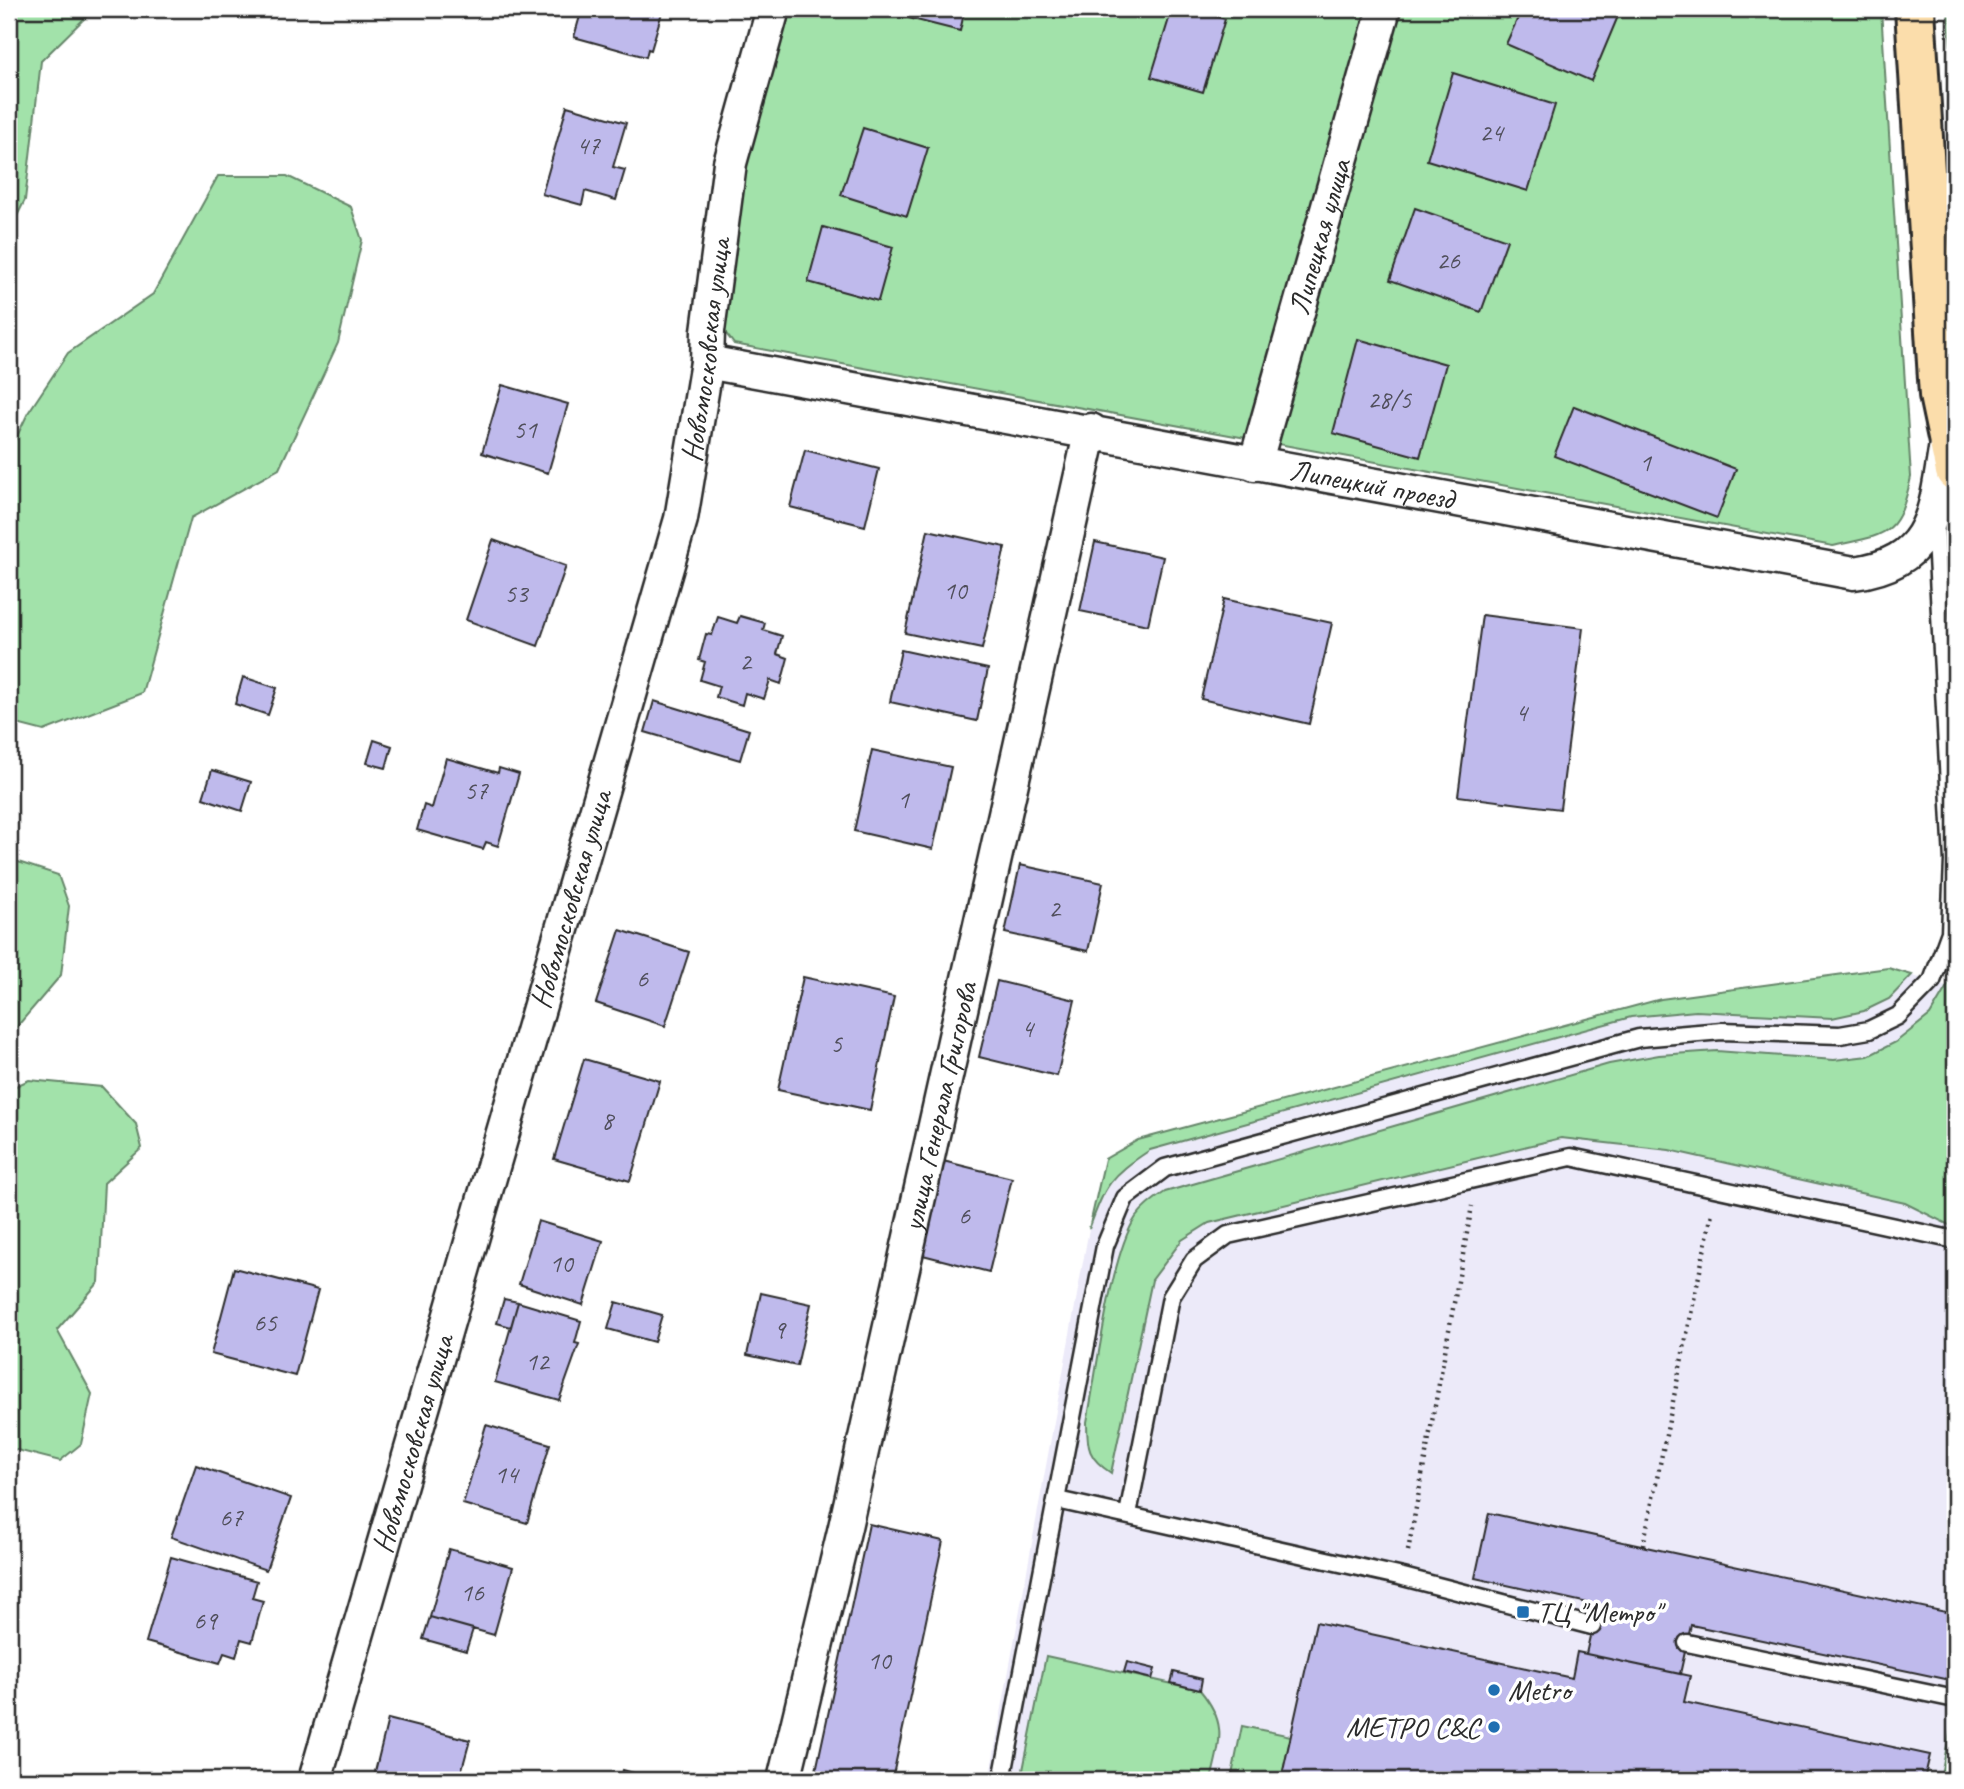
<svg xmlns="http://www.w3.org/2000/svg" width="1964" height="1789" font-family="Caveat,sans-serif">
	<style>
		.built { fill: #eceaf9 }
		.green { fill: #a2e2aa; stroke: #66866a; stroke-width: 2 }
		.building { fill: #bfbaec; stroke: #2b2b2b; stroke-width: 2 }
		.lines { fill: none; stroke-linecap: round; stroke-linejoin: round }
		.service-casing { stroke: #2b2b2b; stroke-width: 21 }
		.minor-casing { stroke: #2b2b2b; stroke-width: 37 }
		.primary-casing { stroke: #2b2b2b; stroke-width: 44 }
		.path { stroke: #2b2b2b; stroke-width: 4.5; stroke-dasharray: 2 5; stroke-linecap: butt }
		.service { stroke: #fff; stroke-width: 16 }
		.minor { stroke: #fff; stroke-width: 32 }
		.primary { stroke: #fbddab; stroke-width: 38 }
		.poi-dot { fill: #1f6fb2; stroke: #fff; stroke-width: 2.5 }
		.labels { text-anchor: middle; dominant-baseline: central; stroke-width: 7; stroke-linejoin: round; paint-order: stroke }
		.number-label { font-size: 26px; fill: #504f5b }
		.street-label { font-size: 30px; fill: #2b2b2b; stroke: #fff }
		.poi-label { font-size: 30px; fill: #2b2b2b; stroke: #fff; text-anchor: start }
	</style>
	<rect width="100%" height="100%" fill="#fff"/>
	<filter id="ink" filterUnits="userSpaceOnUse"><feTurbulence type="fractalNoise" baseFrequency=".0143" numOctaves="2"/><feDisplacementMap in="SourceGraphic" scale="14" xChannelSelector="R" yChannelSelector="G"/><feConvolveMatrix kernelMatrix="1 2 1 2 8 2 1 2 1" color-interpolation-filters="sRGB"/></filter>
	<g filter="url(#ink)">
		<path class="built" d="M1888 968 1955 989V1780H989L1089 1229 1105 1159 1138 1140 1661 999Z"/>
		<path class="green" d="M9 9H94L41 61 25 200 9 232Z
			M784 9H1881L1911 477C1898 537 1888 534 1833 546L734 344 718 323 729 200Z
			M1948 9H1955V98Z
			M218 176H287L351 207 362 240 338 343 279 469 191 518 142 693 44 731 9 722V453L28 413 68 353 153 294Z
			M9 859 58 875 69 906 61 975 9 1036Z
			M1888 968 1912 975 1889 999 1864 1011 1832 1018 1696 1011 1631 1017 1150 1150C1109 1177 1106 1184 1089 1229L1105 1159 1138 1140 1661 999Z
			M1955 973V1228L1905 1203 1669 1150 1561 1138 1209 1223 1182 1240 1152 1280 1111 1473C1088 1458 1087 1448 1087 1422 1097 1371 1110 1256 1136 1217 1144 1206 1154 1199 1165 1192L1609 1064 1659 1055 1717 1051 1834 1060 1868 1056 1896 1042 1930 1015Z
			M29 1080 102 1087 136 1124 142 1148 104 1183 99 1282 57 1330 92 1394 81 1444 60 1461 9 1448V1089Z
			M1046 1656 1200 1690C1228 1724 1220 1741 1211 1780H1021Z
			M1952 1722 1955 1723V1780H1940Z
			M1242 1726 1291 1736 1281 1780H1231Z"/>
		<path class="building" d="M582 9H663L651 50 648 49 646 57 574 37Z
			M873 9H965L960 31Z
			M1172 9H1191L1225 19 1203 92 1151 77Z
			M1522 9H1621L1591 81 1506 44Z
			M1453 73 1555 105 1528 191 1427 160Z
			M567 106 626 123 613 167 625 170 616 200 585 191 582 205 542 194Z
			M863 128 928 148 907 216 841 195Z
			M1415 208 1507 240 1481 312 1390 280Z
			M823 227 893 247 878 301 808 282Z
			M1358 339 1446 364 1420 457 1333 433Z
			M502 385 568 404 548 473 482 453Z
			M1574 406 1736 469 1717 518 1554 456Z
			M805 450 879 469 865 526 790 507Z
			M928 530 1005 547 982 649 905 633Z
			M493 540 566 566 538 646 466 620Z
			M1095 542 1163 557 1148 625 1080 611Z
			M1224 599 1332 623 1309 724 1201 699Z
			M1482 615 1583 628 1560 809 1458 796Z
			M740 616 765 623 763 630 782 636 777 654 788 658 781 684 770 680 764 699 745 693 742 705 716 697 719 686 700 680 705 662 699 660 706 634 712 635 718 617 737 623Z
			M901 650 988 669 977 721 890 702Z
			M243 677 277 688 268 715 235 704Z
			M654 701 749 730 740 760 645 732Z
			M374 740 392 746 386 768 367 763Z
			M872 750 951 767 933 849 854 831Z
			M446 758 498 773 499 768 519 774 498 846 486 842 483 849 417 830 424 805 432 808Z
			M212 770 251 782 242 811 203 798Z
			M1020 865 1103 883 1088 951 1005 933Z
			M620 930 689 952 665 1026 596 1003Z
			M803 977 894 997 870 1110 778 1090Z
			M997 981 1075 1000 1057 1076 979 1057Z
			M584 1059 660 1081 630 1181 554 1159Z
			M939 1160 1012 1178 989 1272 915 1253Z
			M538 1221 603 1241 583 1305 519 1284Z
			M234 1268 318 1290 295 1376 211 1354Z
			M761 1293 811 1304 797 1366 747 1355Z
			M504 1299 518 1302 511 1327 497 1323Z
			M518 1302 581 1321 575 1343 579 1344 559 1400 495 1382Z
			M616 1302 662 1315 654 1342 608 1329Z
			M486 1425 550 1444 527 1523 463 1504Z
			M196 1465 291 1498 266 1570 171 1537Z
			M1489 1513 1955 1614V1681L1691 1625 1680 1674 1586 1654 1597 1605 1475 1578Z
			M869 1524 943 1541 892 1780H814Z
			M449 1549 513 1567 494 1635 430 1617Z
			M171 1557 257 1581 252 1598 263 1601 252 1642 241 1639 236 1657 224 1653 220 1663 146 1642Z
			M430 1617 473 1629 466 1651 423 1639Z
			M1316 1622 1572 1678 1577 1652 1690 1676 1684 1702 1930 1755 1924 1780H1281Z
			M1127 1662 1155 1669 1152 1679 1124 1672Z
			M1174 1672 1202 1679 1200 1690 1171 1683Z
			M388 1719 470 1740 459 1780H373Z
			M623 1770 658 1780H620Z"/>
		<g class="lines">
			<g class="service-casing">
				<path id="service" d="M1057 1500 1403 1577 1592 1626
					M1128 1514 1171 1297 1194 1260 1228 1235 1571 1157 1955 1240
					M1687 1643 1955 1699
					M1002 1780 1105 1246 1125 1198 1165 1168 1639 1038 1722 1031 1840 1035 1869 1030 1898 1016 1932 981 1950 932 1953 861 1935 519"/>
			</g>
			<g class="minor-casing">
				<g id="minor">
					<path id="s1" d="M707 362 1854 573C1937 562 1935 507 1947 438"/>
					<path id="s2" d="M1255 464 1384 9"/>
					<path id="s3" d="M315 1780 681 519 707 362 708 331 730 163 773 9"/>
					<path id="s4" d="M784 1780 845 1527 1091 430"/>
				</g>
			</g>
			<g class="primary-casing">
				<path id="primary" d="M1915 9 1939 395 1955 471"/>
			</g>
			<path class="path" d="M1643 1546 1712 1213
				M1408 1551 1472 1206"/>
			<use href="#service" class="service"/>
			<use href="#minor" class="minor"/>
			<use href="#primary" class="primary"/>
		</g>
	</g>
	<g class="poi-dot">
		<rect x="1516" y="1605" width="14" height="14" rx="3.5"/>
		<circle cx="1494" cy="1690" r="7"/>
		<circle cx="1494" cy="1727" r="7"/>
	</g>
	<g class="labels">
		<g class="number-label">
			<text x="1491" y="132">24</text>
			<text x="588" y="145">47</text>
			<text x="1448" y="260">26</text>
			<text x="1389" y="399">28/5</text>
			<text x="525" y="429">51</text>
			<text x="1645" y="462">1</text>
			<text x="955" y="590">10</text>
			<text x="516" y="593">53</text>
			<text x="745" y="661">2</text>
			<text x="1521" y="712">4</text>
			<text x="476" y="790">57</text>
			<text x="903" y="799">1</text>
			<text x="1054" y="908">2</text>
			<text x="642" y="978">6</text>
			<text x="1027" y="1028">4</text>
			<text x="836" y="1043">5</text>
			<text x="607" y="1120">8</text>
			<text x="964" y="1215">6</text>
			<text x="561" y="1263">10</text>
			<text x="265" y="1322">65</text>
			<text x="779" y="1329">9</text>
			<text x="537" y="1361">12</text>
			<text x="506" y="1474">14</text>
			<text x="231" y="1517">67</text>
			<text x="472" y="1592">16</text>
			<text x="205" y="1620">69</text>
			<text x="879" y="1660">10</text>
		</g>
		<g class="street-label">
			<text stroke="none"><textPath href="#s2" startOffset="236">Липецкая улица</textPath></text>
			<text stroke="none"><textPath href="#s3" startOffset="1484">Новомосковская улица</textPath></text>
			<text stroke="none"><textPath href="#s1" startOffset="676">Липецкий проезд</textPath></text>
			<text stroke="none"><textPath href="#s3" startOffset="917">Новомосковская улица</textPath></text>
			<text stroke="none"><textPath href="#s4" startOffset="691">улица Генерала Григорова</textPath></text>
			<text stroke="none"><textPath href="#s3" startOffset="350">Новомосковская улица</textPath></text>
		</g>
		<g class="poi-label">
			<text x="1537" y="1612">ТЦ "Метро"</text>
			<text x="1508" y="1690">Metro</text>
			<text x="1480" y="1727" text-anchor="end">МЕТРО С&amp;С</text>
		</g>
	</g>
	<rect width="1964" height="1789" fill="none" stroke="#fff" stroke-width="35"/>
	<rect x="18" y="18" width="1929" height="1754" fill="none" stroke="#2b2b2b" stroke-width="2.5" filter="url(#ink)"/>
</svg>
